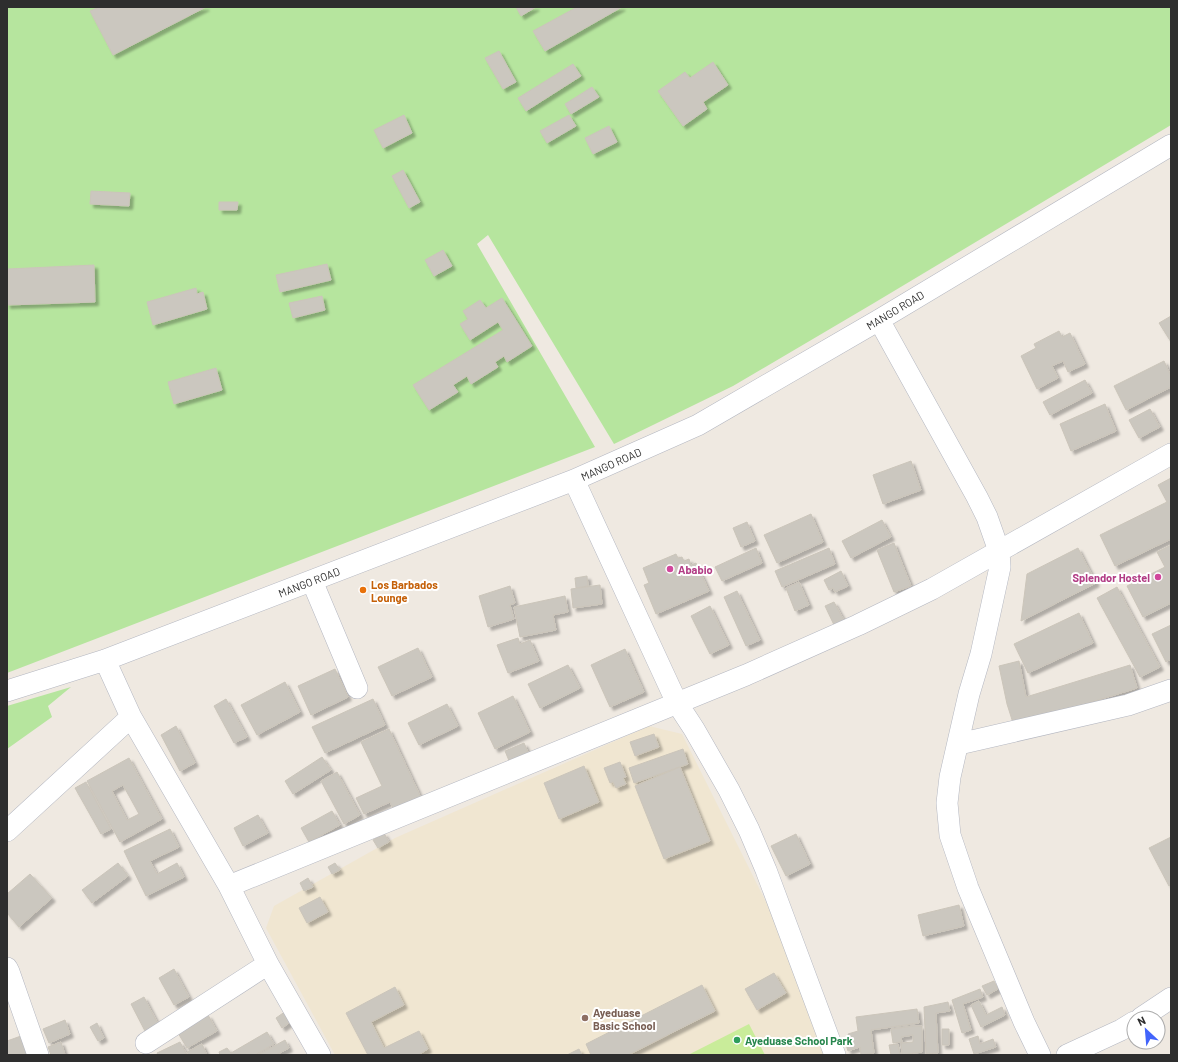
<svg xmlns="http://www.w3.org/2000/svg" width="1178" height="1062" font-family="Barlow,sans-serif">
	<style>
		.education { fill: #f0e6d1 }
		.green { fill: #b6e59e }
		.pitch { fill: #c9ec9a }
		.building { fill: #cbc7bf; stroke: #cbc5ba; fill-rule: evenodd; filter: url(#shadow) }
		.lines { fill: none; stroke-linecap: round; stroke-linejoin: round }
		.minor-casing { stroke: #b4b7c1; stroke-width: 22 }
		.minor { stroke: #fff; stroke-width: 21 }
		.hotel-dot { fill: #d1479c; stroke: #fff; stroke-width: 1.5 }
		.food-dot { fill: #e8710a; stroke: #fff; stroke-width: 1.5 }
		.education-dot { fill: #8d6e63; stroke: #fff; stroke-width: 1.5 }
		.leisure-dot { fill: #2e9e5b; stroke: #fff; stroke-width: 1.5 }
		.labels { text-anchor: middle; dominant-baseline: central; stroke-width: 4; stroke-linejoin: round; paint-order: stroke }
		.street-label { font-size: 11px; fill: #2e2e2e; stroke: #fff }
		.hotel-label { font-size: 11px; font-weight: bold; fill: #b23c85; stroke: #fff; text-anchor: start }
		.food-label { font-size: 11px; font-weight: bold; fill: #c56008; stroke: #fff; text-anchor: start }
		.education-label { font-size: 11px; font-weight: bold; fill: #785e54; stroke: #fff; text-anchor: start }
		.leisure-label { font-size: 11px; font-weight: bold; fill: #27864d; stroke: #fff; text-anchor: start }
	</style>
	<defs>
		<filter id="shadow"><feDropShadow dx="3.5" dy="3.5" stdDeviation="1" flood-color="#0004"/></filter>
	</defs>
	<rect width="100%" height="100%" fill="#efe9e1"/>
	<path class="education" d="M649 726 682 734 779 928 824 1055H335L266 928 274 906 395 838Z"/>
	<path class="green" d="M7 7H1171V125L874 303 733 386 614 444 488 235 477 244 595 447 7 673Z
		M71 687 48 706 52 717 7 749V706Z"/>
	<path class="pitch" d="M749 1024 765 1055H688Z"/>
	<path class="building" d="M99 7H206L113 55 90 11Z
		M516 7H536L521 16Z
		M577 7H622L545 51 533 31Z
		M499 51 516 82 503 89 485 58Z
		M713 62 728 85 703 102 707 109 683 126 658 91 685 72 690 78Z
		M573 64 581 76 526 111 518 98Z
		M592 87 599 97 571 114 565 104Z
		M404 115 412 133 383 148 374 130Z
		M569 115 576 126 547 143 540 131Z
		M609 126 617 142 593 154 585 138Z
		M403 170 420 202 409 208 392 176Z
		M91 191 130 193 129 206 90 204Z
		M219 202H238L237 210H219Z
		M443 250 452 266 434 276 425 260Z
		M327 264 331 280 280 292 276 275Z
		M94 265 95 302 7 305V269Z
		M196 288 197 294 203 292 207 309 153 325 147 302Z
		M322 296 325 310 293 318 289 303Z
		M502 298 532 346 507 362 504 356 495 362 498 367 471 384 467 376 453 385 458 392 429 410 413 385 503 330 498 322 470 340 460 324 468 319 463 311 480 300 486 308Z
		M1171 316V342L1159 323Z
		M1059 331 1062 337 1070 333 1085 364 1068 372 1063 361 1052 366 1058 378 1037 389 1021 356 1036 348 1034 344Z
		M1164 361 1171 376V387L1126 410 1114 386Z
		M216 368 222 390 174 404 168 382Z
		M1085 380 1092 393 1050 415 1043 402Z
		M1105 404 1116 431 1071 451 1060 424Z
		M1150 409 1160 427 1139 438 1129 420Z
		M911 461 921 490 883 504 873 475Z
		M1171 478V539L1115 566 1100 535 1167 502 1158 485Z
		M811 514 823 542 777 563 764 535Z
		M882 520 891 537 851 558 842 541Z
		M747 522 755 541 741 547 733 528Z
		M894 543 911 586 894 592 877 550Z
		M1171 545V603L1143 617 1127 586 1165 567 1157 552Z
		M756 548 762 563 722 581 715 567Z
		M829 548 835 564 782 587 775 571Z
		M1078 548 1096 583 1021 621 1027 574Z
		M676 554 678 558 682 557 684 561 689 559 691 565 696 563 709 591 656 614 644 585 649 583 643 568Z
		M841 571 848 586 835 592 833 588 829 590 824 580Z
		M587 576 588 586 576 588 575 578Z
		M799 582 809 605 795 611 786 588Z
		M600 585 602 604 573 608 571 589Z
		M510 586 515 603 510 605 514 619 488 627 479 596Z
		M1117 587 1160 667 1140 677 1097 598Z
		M737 591 760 640 746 646 724 597Z
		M565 596 568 612 553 615 556 630 520 637 514 607Z
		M834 602 845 622 835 627 825 606Z
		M710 606 729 645 710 654 691 616Z
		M1079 613 1093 643 1028 673 1014 644Z
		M1171 625V659L1166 662 1152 634Z
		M518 638 520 644 530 640 539 661 508 673 497 645Z
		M418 648 432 677 392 696 378 667Z
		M625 649 644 692 610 707 591 665Z
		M1019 661 1026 697 1130 665 1137 688 1014 726 1007 704 999 666Z
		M568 665 580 688 540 708 528 684Z
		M335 669 348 697 311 715 298 686Z
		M285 682 300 712 257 735 241 705Z
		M513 696 530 732 495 749 478 713Z
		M226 699 247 737 234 743 214 706Z
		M373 699 385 725 325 753 312 727Z
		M447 704 458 726 419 745 408 723Z
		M176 726 195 763 180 771 161 735Z
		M389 729 422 800 395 813 390 802 364 814 356 798 382 786 361 742Z
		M654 734 659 747 635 756 630 742Z
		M524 743 529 754 510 763 505 751Z
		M683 749 688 764 634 783 629 768Z
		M322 757 331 770 293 794 285 781Z
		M129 758 162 819 120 842 87 781ZM123 785 139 814 127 820 112 791Z
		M620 762 626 777 623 778 626 784 616 788 613 782 610 783 604 768Z
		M584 766 599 802 559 819 544 783Z
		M680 767 710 841 664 859 635 786Z
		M337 772 360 815 344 824 321 781Z
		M86 782 111 829 101 834 75 788Z
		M332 811 340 825 309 842 301 828Z
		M258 815 268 833 243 846 234 828Z
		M170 829 179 847 150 861 157 874 177 863 184 877 146 896 124 851Z
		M384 833 389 842 378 848 373 840Z
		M796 834 810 864 786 876 771 846Z
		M1171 837V885L1169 886 1149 848Z
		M118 863 128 876 92 903 82 890Z
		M335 863 340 870 332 874 328 867Z
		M30 874 52 898 19 927 7 913V894Z
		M308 878 313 887 304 891 300 883Z
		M320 897 328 912 307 923 299 908Z
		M959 905 964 926 923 936 918 915Z
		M174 969 189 997 174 1005 159 978Z
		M774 973 786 993 757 1010 745 989Z
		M994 981 998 989 987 995 982 986Z
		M702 985 715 1011 628 1055H591L586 1044Z
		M395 987 404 1005 371 1022 384 1048 419 1031 428 1049 418 1055H368L346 1013Z
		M980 989 983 997 963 1004 971 1030 962 1033 952 1000Z
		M144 997 158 1024 145 1031 131 1004Z
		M979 1001 986 1015 1002 1007 1005 1015 981 1027 971 1005Z
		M948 1002 950 1011 936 1013 938 1053 926 1054 924 1007Z
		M917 1009 919 1023 871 1030 874 1053 861 1055 860 1047 848 1051 845 1041 850 1039 848 1034 858 1031 856 1017Z
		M286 1011 292 1021 282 1028 276 1018Z
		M208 1015 217 1031 187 1048 178 1033Z
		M65 1020 70 1034 49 1043 43 1029Z
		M97 1023 104 1038 98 1041 90 1027Z
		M913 1026H922V1052L902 1055 901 1043 913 1042V1035L901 1037 902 1042 893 1043 891 1029Z
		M942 1029H949V1045H942Z
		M267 1032 274 1044 255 1055H220L219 1052 227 1048 231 1053Z
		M21 1036 28 1055H7V1041Z
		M978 1036 980 1044 993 1039 996 1047 974 1054 969 1039Z
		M285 1040 289 1048 276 1055H258Z
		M61 1042 65 1055H51L48 1047Z
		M180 1042 187 1055H158L157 1053Z
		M202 1044 207 1055H189L187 1052Z
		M898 1044 900 1055H891L889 1045Z
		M579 1049 582 1055H567Z"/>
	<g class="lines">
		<g class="minor-casing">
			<path id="minor" d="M879 320 977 497 987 517 999 551 1000 567 981 654 969 694 950 777 947 803 950 835 968 888 1024 1022 1040 1055
				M574 480 677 703 694 729 729 790 749 830 766 870 835 1055
				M312 581 357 688
				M105 660 131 717 229 886 268 964 320 1055
				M7 691 105 660 574 480 698 425 879 320 1171 145
				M959 744 1128 705 1171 690
				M7 831 131 717
				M229 886 746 675 858 625 932 589 1171 454
				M7 968 9 972 38 1055
				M1141 1018 1171 998
				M146 1043 268 964
				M1067 1055 1121 1030 1134 1022"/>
		</g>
		<use href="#minor" class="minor"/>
	</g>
	<g class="hotel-dot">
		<circle cx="670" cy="569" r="4"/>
		<circle cx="1158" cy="577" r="4"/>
	</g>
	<circle class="food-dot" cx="363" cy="590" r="4"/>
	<circle class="education-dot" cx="585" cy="1018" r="4"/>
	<circle class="leisure-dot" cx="737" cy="1040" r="4"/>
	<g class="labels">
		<g class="street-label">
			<text transform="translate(895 310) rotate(-31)">MANGO ROAD</text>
			<text transform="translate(611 464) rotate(-24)">MANGO ROAD</text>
			<text transform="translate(309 582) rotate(-21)">MANGO ROAD</text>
		</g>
		<g class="hotel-label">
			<text x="678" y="569">Ababio</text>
			<text x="1150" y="577" text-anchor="end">Splendor Hostel</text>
		</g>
		<g class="food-label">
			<text x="371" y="584">Los Barbados<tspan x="371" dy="13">Lounge</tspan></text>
		</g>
		<g class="education-label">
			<text x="593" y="1012">Ayeduase<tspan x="593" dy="13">Basic School</tspan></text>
		</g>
		<g class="leisure-label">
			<text x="745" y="1040">Ayeduase School Park</text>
		</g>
	</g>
	<rect width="1178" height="1062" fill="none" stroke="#2e2e2e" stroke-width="16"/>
	<g transform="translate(1146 1030) rotate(334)"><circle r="19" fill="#ffffff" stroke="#ababab"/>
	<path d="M0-3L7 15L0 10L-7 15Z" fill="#4264fb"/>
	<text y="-6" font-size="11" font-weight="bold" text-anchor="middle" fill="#2e2e2e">N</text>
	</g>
</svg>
